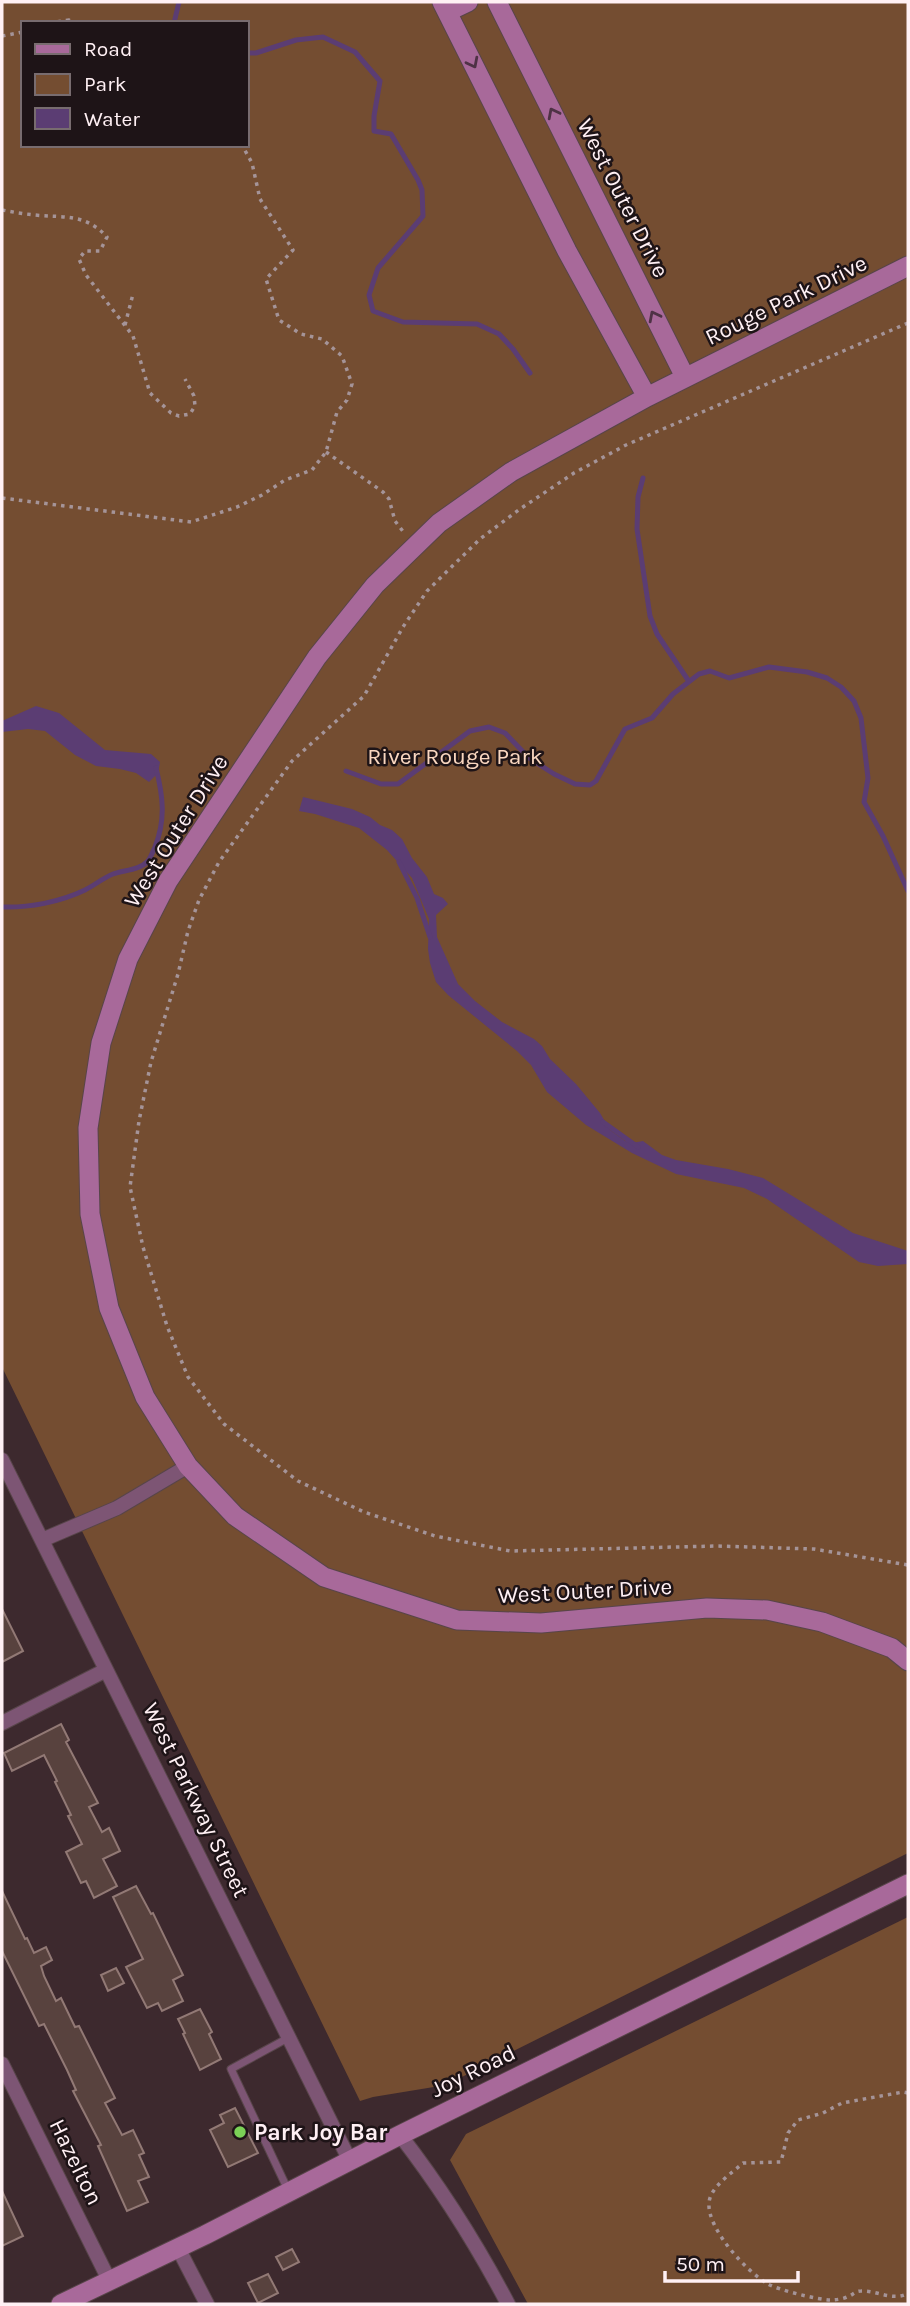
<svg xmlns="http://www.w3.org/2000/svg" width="910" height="2306" font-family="Karla,sans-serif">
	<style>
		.green { fill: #744d31; fill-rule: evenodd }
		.water { fill: #5b3d73 }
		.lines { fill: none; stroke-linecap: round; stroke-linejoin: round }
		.stream { stroke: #5b3d73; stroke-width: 5 }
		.building { fill: #58423e; stroke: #927975; stroke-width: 2 }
		.service-casing { stroke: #58454a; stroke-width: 9 }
		.minor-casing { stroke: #58454a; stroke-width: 16 }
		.secondary-casing { stroke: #58454a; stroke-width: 21 }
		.path { stroke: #a59498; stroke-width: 3.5; stroke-dasharray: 3.5 5; stroke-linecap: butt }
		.service { stroke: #7d5574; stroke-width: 7 }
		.minor { stroke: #7d5574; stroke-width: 14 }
		.secondary { stroke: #a8699a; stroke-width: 19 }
		.oneway { stroke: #4e3245 }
		.poi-dot { fill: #7bd156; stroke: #1e1417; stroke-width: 2.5 }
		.labels { text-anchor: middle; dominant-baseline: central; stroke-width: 5; stroke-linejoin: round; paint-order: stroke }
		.street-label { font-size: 23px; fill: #fff0f4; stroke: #1e1417 }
		.park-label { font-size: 23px; fill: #fad7c0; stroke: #1e1417 }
		.poi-label { font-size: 23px; font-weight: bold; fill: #fff0f4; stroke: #1e1417; text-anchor: start }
	</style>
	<rect width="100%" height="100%" fill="#3d292e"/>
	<path class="green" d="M2 2H908V1853L446 2085 373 2097 360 2101 2 1367ZM23 23H247V145H23Z
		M908 1917V2304H528L450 2160 466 2134Z"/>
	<path class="water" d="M36 706 59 713 105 750 151 754 160 762 158 773 149 782 136 773 120 769 96 766 75 755 45 731 28 729 2 732V721Z
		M303 797 352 809 370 817 380 825 392 830 402 839 412 858 427 877 434 894 443 898 448 904 436 915 437 937 458 984 475 1001 502 1022 534 1039 542 1046 550 1059 576 1084 600 1113 610 1130 625 1141 632 1143 643 1141 662 1155 676 1160 728 1169 763 1178 853 1233 908 1251V1264L878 1266 859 1262 767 1199 744 1188 676 1174 632 1153 586 1125 547 1092 531 1065 517 1051 448 995 436 982 430 963 428 949 429 919 412 878 387 850 359 828 315 814 299 811Z"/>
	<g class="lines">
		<path class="stream" d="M174 23 179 2
			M247 53H256L296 40 323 37 355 52 380 81 374 116V131L391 134 418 180 422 190 423 216 378 268 369 295 373 311 403 322 477 324 499 334 513 349 530 373
			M643 478 638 497 637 529 650 616 657 634 688 680
			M346 771 381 784H398L470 731 489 727 505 733 529 758 554 774 575 784 590 785 596 781 625 729 652 718 673 694 699 674 710 671 729 678 769 667 807 672 827 678 841 687 854 701 861 718 868 778 864 802 883 836 908 891
			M399 862 417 898 430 937
			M2 907C29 908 60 902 85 890 95 885 103 878 113 874 124 870 140 870 148 861 151 857 153 851 155 847 166 819 163 796 156 768
			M603 1122 638 1147"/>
	</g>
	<path class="building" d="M2 1609 23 1651 2 1662Z
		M61 1724 69 1740 66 1742 98 1803 89 1807 102 1832 109 1828 120 1851 103 1859 117 1886 94 1898 86 1881 81 1883 66 1852 82 1844 68 1816 71 1815 55 1782 57 1781 44 1755 12 1771 4 1753Z
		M136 1886 151 1914 153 1913 183 1975 173 1980 183 2001 162 2011 158 2003 147 2008 126 1967 143 1959 113 1897Z
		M2 1891 25 1939 27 1938 34 1953 46 1947 52 1960 41 1966 44 1976 56 2001 61 1998 75 2027 79 2026 115 2098 105 2103 122 2135 133 2130 144 2153 139 2155 149 2177 138 2181 148 2202 127 2211 98 2146 101 2145 73 2091 76 2090 67 2070 44 2024 39 2026 2 1951Z
		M116 1968 124 1983 108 1991 101 1975Z
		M200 2009 212 2032 209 2034 221 2059 200 2070 183 2034 185 2033 178 2019Z
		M235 2108 258 2153 228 2167 210 2130 224 2123 220 2115Z
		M2 2191 23 2236 2 2246Z
		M292 2249 299 2262 283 2270 276 2257Z
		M268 2274 278 2293 258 2303 248 2283Z"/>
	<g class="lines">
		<g class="service-casing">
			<path id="service" d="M288 2190 231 2069 288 2038"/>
		</g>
		<g class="minor-casing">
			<path id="minor" d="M2 1460 350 2161
				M42 1540 117 1508 188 1466
				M2 1723 106 1670
				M2 2064 109 2280
				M400 2135C441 2188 477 2245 508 2304
				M178 2248 207 2304"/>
		</g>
		<g class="secondary-casing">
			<path id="secondary" d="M442 2 567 251 647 397
				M497 2 685 377
				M447 12 468 2
				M908 266 647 397 511 472 439 523 375 585 317 657 168 881 128 959 101 1043 88 1128 90 1214 109 1308 145 1397 188 1466 235 1516 324 1577 457 1620 541 1623 707 1608 767 1610 822 1622 892 1648 908 1661
				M61 2304 205 2235 400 2135 908 1884"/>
		</g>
		<path class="path" d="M49 23 69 20 71 23
			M2 36 23 32
			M2 210C13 212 24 214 35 215 64 218 85 213 107 237L100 251H85L79 259 86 275 133 336 150 393 171 413 179 416 190 414 195 406 194 396 185 379
			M908 323 626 445 574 473 520 509 480 539 427 591 403 627 364 696 292 761 219 862 199 900 188 931 178 974 151 1062 139 1121 130 1187 143 1247 167 1326 188 1377 224 1424 298 1481 364 1512 435 1536 510 1551 717 1546 814 1549 908 1565
			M125 325 133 294
			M326 452 383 492 389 499 395 521 405 534
			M2 498 191 522 237 507 262 495 285 480 312 470 326 452 337 412 347 400 352 384 342 356 322 339 301 334 279 320 266 279 293 250 260 199 252 163 242 145
			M908 2093 903 2092 842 2103 823 2113 798 2120 788 2133 781 2162 743 2163C732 2173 710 2187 709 2203 707 2229 747 2272 768 2284 778 2290 819 2300 831 2300 835 2300 843 2299 847 2297 853 2295 855 2291 861 2291 876 2290 894 2302 908 2293"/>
		<use href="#service" class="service"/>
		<use href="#minor" class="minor"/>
		<use href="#secondary" class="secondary"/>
	</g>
	<defs><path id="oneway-chevron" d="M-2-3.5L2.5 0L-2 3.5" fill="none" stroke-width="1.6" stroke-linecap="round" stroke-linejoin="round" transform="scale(1.75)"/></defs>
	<g class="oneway">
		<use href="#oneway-chevron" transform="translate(473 63) rotate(63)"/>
		<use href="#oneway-chevron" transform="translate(553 113) rotate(-117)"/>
		<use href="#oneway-chevron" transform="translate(654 316) rotate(-117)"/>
	</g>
	<circle class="poi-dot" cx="240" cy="2132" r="7"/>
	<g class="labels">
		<g class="street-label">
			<text transform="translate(623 198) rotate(63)">West Outer Drive</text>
			<text transform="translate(786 300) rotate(-26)">Rouge Park Drive</text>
			<text transform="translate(176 831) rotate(-58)">West Outer Drive</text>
			<text transform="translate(585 1591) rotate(-3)">West Outer Drive</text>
			<text transform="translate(196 1800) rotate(64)">West Parkway Street</text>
			<text transform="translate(473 2071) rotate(-26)">Joy Road</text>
			<text transform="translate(76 2162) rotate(64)">Hazelton</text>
		</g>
		<g class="park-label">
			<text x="455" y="756">River Rouge Park</text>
		</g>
		<g class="poi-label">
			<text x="254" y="2132">Park Joy Bar</text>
		</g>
	</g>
	<rect width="910" height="2306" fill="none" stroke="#fff0f4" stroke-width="7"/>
	<rect x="21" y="21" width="228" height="126" fill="#1e1417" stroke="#786c6f" stroke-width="2"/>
	<rect x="35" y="44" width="35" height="10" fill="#a8699a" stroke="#786c6f" stroke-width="2"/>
	<text x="84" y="56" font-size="21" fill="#fff0f4">Road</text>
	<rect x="35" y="74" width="35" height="21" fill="#744d31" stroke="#786c6f" stroke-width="2"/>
	<text x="84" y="91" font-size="21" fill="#fff0f4">Park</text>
	<rect x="35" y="108" width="35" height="21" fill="#5b3d73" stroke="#786c6f" stroke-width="2"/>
	<text x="84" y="126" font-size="21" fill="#fff0f4">Water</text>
	<path d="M665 2271v10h133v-10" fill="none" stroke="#fff0f4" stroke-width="3.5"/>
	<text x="676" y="2271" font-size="21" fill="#fff0f4" stroke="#1e1417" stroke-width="5" paint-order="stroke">50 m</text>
</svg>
